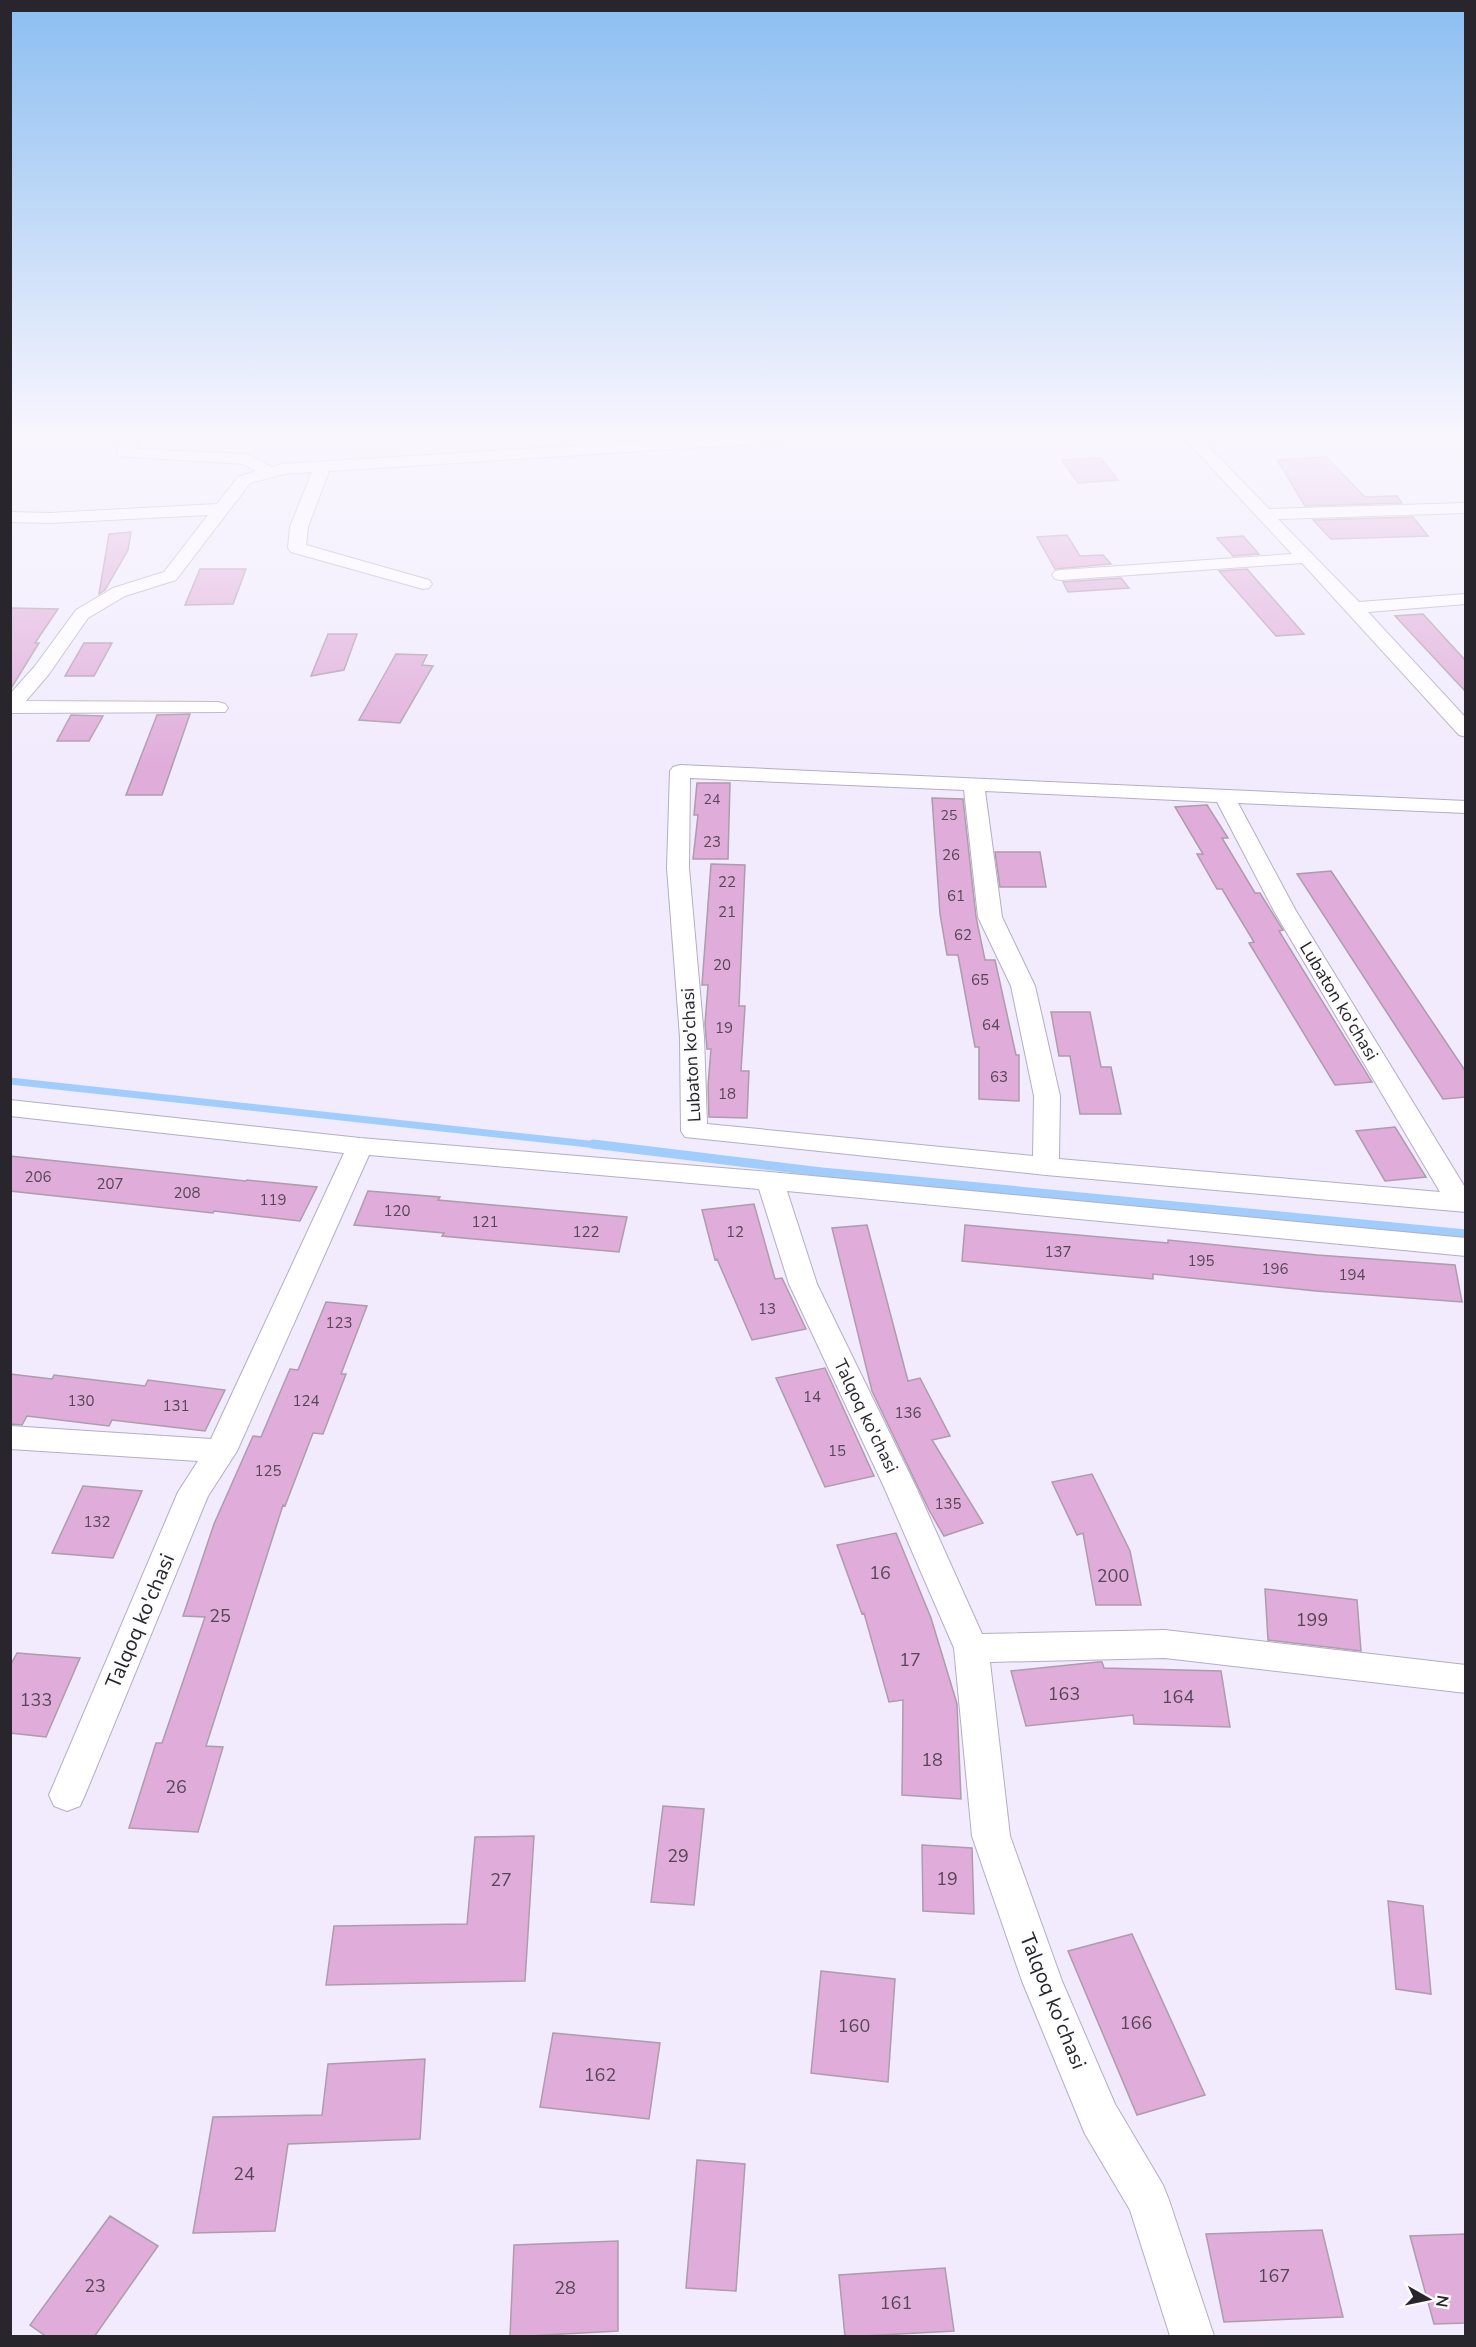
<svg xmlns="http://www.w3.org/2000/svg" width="1476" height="2347" font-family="'Nunito Sans',sans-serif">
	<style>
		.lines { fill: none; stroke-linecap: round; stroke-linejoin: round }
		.stream-far1 { stroke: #a0ccfe; stroke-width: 7 }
		.stream { stroke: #a0ccfe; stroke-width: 9 }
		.building { fill: #e0adda; stroke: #ae9bab; stroke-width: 1.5 }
		.street-casing { stroke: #b5adc3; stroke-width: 2 }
		.street { fill: #fff; fill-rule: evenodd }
		.labels { text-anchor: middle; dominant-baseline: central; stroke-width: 4.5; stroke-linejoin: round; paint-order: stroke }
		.far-number-label { font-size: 14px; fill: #564758 }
		.number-label { font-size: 15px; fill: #564758 }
		.street-label { font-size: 18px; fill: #28252d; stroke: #fcfcfc }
		.near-number-label { font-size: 18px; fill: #564758 }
		.near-street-label { font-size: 21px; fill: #28252d; stroke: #fcfcfc }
	</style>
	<rect width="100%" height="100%" fill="#f1ebfd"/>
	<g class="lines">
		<path class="stream-far1" d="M10 1081 607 1146"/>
		<path class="stream" d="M593 1144 822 1172 1466 1234"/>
	</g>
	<path class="building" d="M1326 457 1365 497 1397 496 1402 503 1305 506 1277 460Z
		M1101 458 1118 480 1078 483 1062 460Z
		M1413 517 1428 536 1331 539 1313 520Z
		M131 532 128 550 105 590 99 594 109 534Z
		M1067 535 1080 556 1103 555 1111 564 1055 569 1037 537Z
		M1243 536 1259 554 1233 556 1217 538Z
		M200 569H246L233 604 185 605Z
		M1247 569 1304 634 1276 636 1219 571Z
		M1121 578 1129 588 1068 592 1063 582Z
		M10 608 58 609 35 643H39L10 690Z
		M1423 614 1466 661V692L1395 616Z
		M328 634H357L344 670 311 676Z
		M84 643H112L94 676H65Z
		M396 654 427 655 422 665 433 666 400 723 359 720Z
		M190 714 162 795H126L157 715Z
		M71 715 103 716 89 741H57Z
		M697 783H730L728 859H693L698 815H694Z
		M932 798 963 799 976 917 985 960H995L1016 1055H1019V1101L979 1099V1047H975L958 955H947L940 914Z
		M1207 805 1228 838H1222L1255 893H1260L1283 930 1279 931 1372 1082 1335 1085 1249 943 1254 942 1222 889H1217L1197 854H1203L1175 807Z
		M995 852H1040L1046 887H1000Z
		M711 864 745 865 739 1006H745L741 1071H749L747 1118 709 1117 708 1086 711 1049H707L705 1024 708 985H702Z
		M1331 871 1466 1072V1097L1443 1099 1297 874Z
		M1051 1012H1090L1101 1067H1111L1121 1114H1080L1070 1056H1059Z
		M1395 1127 1426 1177 1385 1181 1356 1131Z
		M10 1156 246 1181 247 1180 317 1187 300 1221 214 1211 213 1213 10 1191Z
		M368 1191 440 1197 438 1200 627 1217 619 1252 442 1236 444 1233 354 1225Z
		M754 1204 775 1279 782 1278 806 1329 752 1340 717 1259 715 1260 702 1210Z
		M867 1225 908 1381 920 1378 950 1436 932 1440 983 1523 944 1536 929 1510 872 1391 832 1228Z
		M965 1225 1168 1243V1240L1317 1255 1455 1265 1462 1302 1316 1291 1153 1274V1279L962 1261Z
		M326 1302 367 1306 341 1374H346L323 1434 313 1433 285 1506 283 1505 206 1746 223 1747 198 1832 129 1828 156 1743H162L205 1617 183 1616 214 1524 253 1436 261 1437 290 1369 298 1370Z
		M825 1368 874 1476 825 1487 776 1378Z
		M10 1374 52 1379 54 1375 145 1386 148 1380 225 1390 205 1431 112 1420 109 1426 27 1416 22 1425 10 1424Z
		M1092 1474 1130 1551 1141 1605H1096L1083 1533 1077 1535 1052 1482Z
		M83 1486 142 1491 113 1558 52 1553Z
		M896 1533 931 1618 957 1704 961 1799 902 1795 903 1700 889 1702 864 1613 862 1614 837 1545Z
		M1265 1589 1357 1600 1361 1651 1268 1640Z
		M17 1653 80 1658 46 1737 10 1733V1666Z
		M1098 1662H1102L1104 1668 1221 1671 1230 1727 1134 1724 1133 1715 1026 1726 1011 1671Z
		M663 1806 704 1809 694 1905 651 1902Z
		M534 1836 525 1981 326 1985 334 1926 467 1924 475 1837Z
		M922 1845 972 1848 974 1914 923 1911Z
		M1388 1901 1423 1906 1431 1994 1396 1989Z
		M1132 1934 1205 2095 1137 2115 1068 1951Z
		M821 1971 895 1979 888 2082 811 2073Z
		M553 2033 660 2043 649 2119 540 2107Z
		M425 2059 420 2139 288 2144 275 2231 193 2233 213 2117 322 2115 328 2064Z
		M697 2160 745 2164 736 2291 686 2288Z
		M110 2216 158 2246 94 2337H47L30 2325Z
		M1322 2230 1343 2317 1224 2322 1206 2234Z
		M1466 2234V2323L1434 2324 1410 2236Z
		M618 2241V2331L510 2337 514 2245Z
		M945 2268 954 2331 845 2337 839 2275Z"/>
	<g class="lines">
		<g class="street-casing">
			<path id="street" d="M123 437H139L135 449 246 454 272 467 283 464 716 437H791L783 442 329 471 308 527 306 545 429 580 432 584 429 588 423 589 291 552 288 548 290 527 312 472 284 474 250 483 176 580 125 596 88 618 49 674 26 701 218 702 225 704 228 708 225 712 10 713V694L35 666 76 610 113 588 164 572 208 515 50 523 10 522V512L50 513 217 504 238 477 256 471 243 464 119 456 117 453Z
				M1183 437H1199L1269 509 1466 503V513L1278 519 1359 602 1466 594V604L1368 612 1466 718V737L1459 735 1302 563 1061 580 1055 579 1052 575 1055 571 1061 570 1292 554Z
				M680 765 1466 801V813L1238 803 1296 911 1466 1189V1212L1046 1175 685 1137 681 1131 680 1037 667 868 670 771 673 767ZM690 778 964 790 978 917 1011 986 1034 1096 1033 1156 707 1124 704 1037 689 868ZM985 791 1217 802 1274 911 1440 1192 1059 1159 1060 1096 1035 986 1002 917Z
				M10 1100 360 1138 770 1172 1466 1238V1256L787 1191 817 1284 916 1487 982 1634 1165 1630 1466 1665V1693L1165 1658 990 1662 1010 1836 1062 1981 1115 2104 1163 2185 1169 2200 1214 2336H1170L1130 2210 1085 2134 1022 1981 972 1836 954 1648 884 1487 789 1284 759 1189 369 1155 237 1451 208 1496 85 1795 80 1806 67 1811 54 1806 49 1795 178 1492 198 1461 10 1449V1426L211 1439 344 1153 10 1116Z"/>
		</g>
		<use href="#street" class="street"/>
	</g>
	<linearGradient id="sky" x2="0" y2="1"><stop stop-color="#8bbef1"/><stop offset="0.57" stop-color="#f9f6fe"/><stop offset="1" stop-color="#f9f6fe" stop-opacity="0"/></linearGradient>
	<rect width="1476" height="765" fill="url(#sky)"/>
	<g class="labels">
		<g class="far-number-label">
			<text x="712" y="799">24</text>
			<text x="949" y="815">25</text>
		</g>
		<g class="number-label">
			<text x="712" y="842">23</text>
			<text x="951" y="855">26</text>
			<text x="727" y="882">22</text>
			<text x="956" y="896">61</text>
			<text x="727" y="912">21</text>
			<text x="963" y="935">62</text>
			<text x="722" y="965">20</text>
			<text x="980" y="980">65</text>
			<text x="991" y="1025">64</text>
			<text x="724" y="1028">19</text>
			<text x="999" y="1077">63</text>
			<text x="727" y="1094">18</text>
			<text x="38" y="1177">206</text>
			<text x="110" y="1184">207</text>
			<text x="187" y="1193">208</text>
			<text x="273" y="1200">119</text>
			<text x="397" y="1211">120</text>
			<text x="485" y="1222">121</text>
			<text x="586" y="1232">122</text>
			<text x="735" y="1232">12</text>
			<text x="1058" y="1252">137</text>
			<text x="1201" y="1261">195</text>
			<text x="1275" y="1269">196</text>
			<text x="1352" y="1275">194</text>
			<text x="767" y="1309">13</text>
			<text x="339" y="1323">123</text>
			<text x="812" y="1397">14</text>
			<text x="81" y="1401">130</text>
			<text x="306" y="1401">124</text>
			<text x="176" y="1406">131</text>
			<text x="908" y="1413">136</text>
			<text x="837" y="1451">15</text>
			<text x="268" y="1471">125</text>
			<text x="948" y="1504">135</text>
			<text x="97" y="1522">132</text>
		</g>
		<g class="street-label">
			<text transform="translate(1339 1001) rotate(59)">Lubaton ko'chasi</text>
			<text transform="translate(691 1055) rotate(-93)">Lubaton ko'chasi</text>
			<text transform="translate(866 1416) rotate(64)">Talqoq ko'chasi</text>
		</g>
		<g class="near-number-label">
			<text x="880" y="1573">16</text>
			<text x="1113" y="1576">200</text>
			<text x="220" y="1616">25</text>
			<text x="1312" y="1620">199</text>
			<text x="910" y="1660">17</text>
			<text x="1064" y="1694">163</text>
			<text x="1178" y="1697">164</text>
			<text x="36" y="1700">133</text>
			<text x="932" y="1760">18</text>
			<text x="176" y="1787">26</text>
			<text x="678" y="1856">29</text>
			<text x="947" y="1879">19</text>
			<text x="501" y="1880">27</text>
			<text x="1136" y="2023">166</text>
			<text x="854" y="2026">160</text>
			<text x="600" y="2075">162</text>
			<text x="244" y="2174">24</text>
			<text x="1274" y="2276">167</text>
			<text x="95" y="2286">23</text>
			<text x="565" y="2288">28</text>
			<text x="896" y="2303">161</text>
		</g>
		<g class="near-street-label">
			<text transform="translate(140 1621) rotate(-67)">Talqoq ko'chasi</text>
			<text transform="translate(1053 2001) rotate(68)">Talqoq ko'chasi</text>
		</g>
	</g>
	<rect width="1476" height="2347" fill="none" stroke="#28252d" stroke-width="24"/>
	<g transform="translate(1428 2299) rotate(99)" stroke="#fcfcfc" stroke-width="4.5" paint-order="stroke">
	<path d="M0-4.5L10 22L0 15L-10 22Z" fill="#28252d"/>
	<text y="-9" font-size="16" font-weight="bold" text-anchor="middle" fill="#28252d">N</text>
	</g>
</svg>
